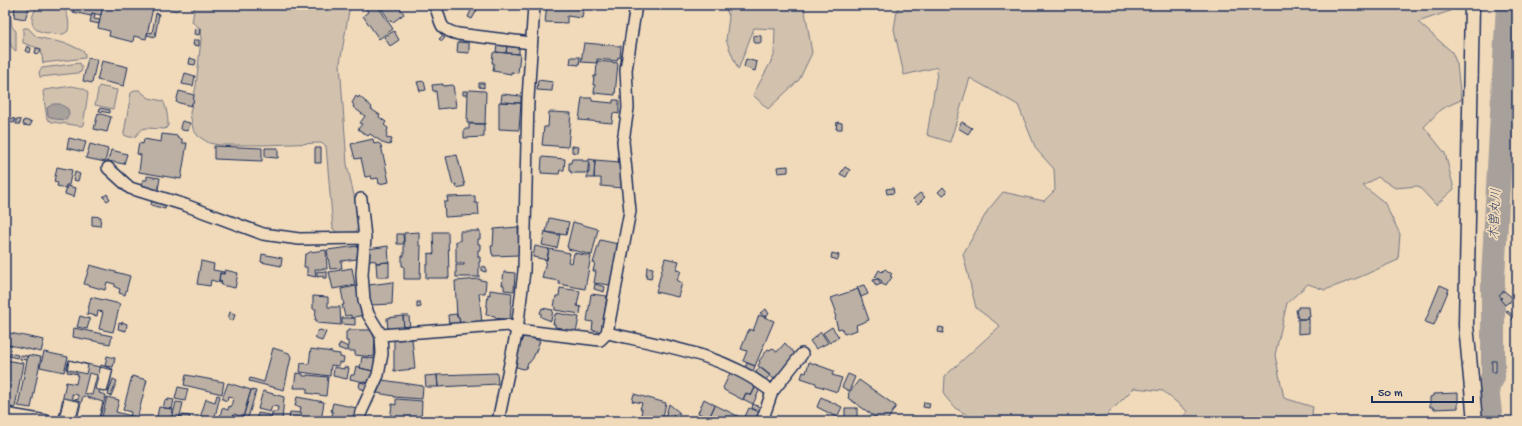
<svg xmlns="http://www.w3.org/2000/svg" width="1522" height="426" font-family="'Gochi Hand','Klee One',sans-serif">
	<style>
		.green { fill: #d1c1ad; stroke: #767886 }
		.water { fill: #a8a09a; stroke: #707382 }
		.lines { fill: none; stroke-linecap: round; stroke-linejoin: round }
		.river { stroke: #a8a09a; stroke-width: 24 }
		.building { fill: #bcb0a4; stroke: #1b2f5e; fill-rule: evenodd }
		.minor-casing { stroke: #1b2f5e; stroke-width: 14 }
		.tertiary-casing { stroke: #1b2f5e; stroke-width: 17 }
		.minor { stroke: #f1daba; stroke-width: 11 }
		.tertiary { stroke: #f1daba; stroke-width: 14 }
		.labels { text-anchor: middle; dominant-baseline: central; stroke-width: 3.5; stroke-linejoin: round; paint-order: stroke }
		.water-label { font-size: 13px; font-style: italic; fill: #37466a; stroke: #f1daba }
	</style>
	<rect width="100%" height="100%" fill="#f1daba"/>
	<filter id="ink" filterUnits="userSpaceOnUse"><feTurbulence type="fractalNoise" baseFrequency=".025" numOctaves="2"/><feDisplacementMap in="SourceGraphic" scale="8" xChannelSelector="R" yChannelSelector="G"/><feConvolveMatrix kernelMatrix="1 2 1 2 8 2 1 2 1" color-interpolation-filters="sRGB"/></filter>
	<g filter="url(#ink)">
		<path class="green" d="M5 5H9L12 27 16 31V51C5 45 6 17 5 5Z
			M39 5C54 5 64 1 68 18 69 22 69 26 68 31 62 36 57 35 50 33 46 33 41 32 37 30 28 24 33 11 39 5Z
			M167 5H182L181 8 176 11 168 8Z
			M195 5H350L340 63 347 164 355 200 358 228 355 232 338 233 333 229 326 146 321 143 263 145H219L209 143 198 136 193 129 190 113 196 86 201 39 200 28 192 22Z
			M725 5H804L812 53 799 80 768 109 753 95 774 56 775 29 754 28 738 70 726 40 729 17Z
			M898 5H1450V11L1418 22 1452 52 1457 64 1461 100 1441 109 1424 127 1445 153 1454 189 1436 205 1418 186 1395 188 1378 177 1363 186 1384 202 1400 234 1398 260 1360 277 1325 290 1308 284 1287 303 1275 355 1284 398 1313 407 1311 421H1182L1187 411 1163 391 1134 388 1107 415 1067 421H988L972 418 955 408 944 395 945 376 1000 326 976 308 963 254 988 210 1003 192 1044 201 1055 190 1054 169 1036 149 1018 105 970 78 950 142 927 135 938 67 904 75 894 29Z
			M24 28H28L37 37 68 44 83 51 85 53V58L43 63 41 49 23 43V30Z
			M80 63 82 68 81 72 78 73 40 77 39 72 42 68Z
			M72 86C79 88 86 87 88 94L83 125 81 126 52 122 47 119 43 92 44 90Z
			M99 86 117 90 113 109 95 105Z
			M135 90H139L149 98 163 101C167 108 168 118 168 126L165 129C159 129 152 128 146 128 135 130 140 142 124 135V133L131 93Z"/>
		<path class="water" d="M53 104H60L68 109 69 115 66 120 55 119 48 116 47 108Z"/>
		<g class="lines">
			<path class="river" d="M1491 421 1487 388 1493 377V277L1508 5"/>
		</g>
		<path class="building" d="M15 5H30L25 19 14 17Z
			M74 5H103L101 15 92 13 91 16 73 12Z
			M103 5H139L153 8 146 39 134 36 133 42 109 36 110 31 98 28Z
			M364 5H377L393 29 379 39 363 16 368 12Z
			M379 5H398L404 14 393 22 390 21Z
			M547 5H584L582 18 567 16V23L545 22Z
			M472 8 477 10 472 19 468 17Z
			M92 13 95 14 94 19 100 20 99 24 90 22Z
			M156 13 159 14 155 37 147 35 148 32 152 33Z
			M195 28 200 29 199 35 194 34Z
			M394 31 399 40 390 46 384 37Z
			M754 35 761 36V43H754Z
			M442 36 445 38 442 41 439 39Z
			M194 40H199V46L193 45Z
			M458 42 469 43V53L457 52Z
			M584 43 621 46 620 58 618 57 617 61 597 59V63L581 62Z
			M497 45 507 46 506 53 496 52Z
			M27 46 31 48 30 53 25 51Z
			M507 46 519 48V54L506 53Z
			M36 48 41 49 39 54 35 53Z
			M495 52 520 54 518 73 511 72V74L493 71 494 63H492L493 53Z
			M571 57H580L579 65 570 64Z
			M88 58 97 60 92 83 83 81Z
			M190 58 196 60 195 65 189 64Z
			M746 59 757 62 755 71 744 67Z
			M102 61 128 67 124 86 97 80Z
			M597 61 618 63 615 95 594 93 595 85H593L594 76H596Z
			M185 73 195 76 193 86 182 84Z
			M538 80 553 82 552 91 537 90Z
			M424 81 426 90 420 91 417 82Z
			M479 83H484V88L479 87Z
			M443 84V86L453 85 456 107 438 109 436 91H433L432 85Z
			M470 90 485 91 486 92 485 124 467 123 468 91Z
			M179 91 194 95 193 103H192L191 106 176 102Z
			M463 91H467V95H463Z
			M502 94 521 96V103L501 102Z
			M356 96 358 98 359 96 372 107 371 109 380 115 379 117 386 122 384 125 388 128 386 138 392 139 390 145 385 144 370 134 368 136 358 129 362 124 360 123 365 116 353 107 354 105 352 103Z
			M582 98H592V101L613 103V100H619V114L613 113 612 123 579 120Z
			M499 102 521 103 519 130 499 129Z
			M100 108 110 110V113L99 111Z
			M549 112 571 113 568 147 542 145 544 127H548Z
			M98 113 111 117 107 132 94 129Z
			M10 118 15 119 14 123 9 122Z
			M16 119 21 120 20 124H16Z
			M24 120 32 122 30 126 23 125Z
			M182 121 190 123 188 131 182 130 180 127Z
			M837 122 842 123V129H836Z
			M962 122 972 128 968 134 958 128Z
			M469 124H484V137L464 138V129H469Z
			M162 134 178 136 177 138 182 139V143H187L181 179 139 172 141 155 137 154 139 143 143 144 144 139 161 142Z
			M69 138 86 142 83 152 67 148Z
			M373 139 374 144 378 143 381 145 389 182 379 184 378 178 372 179 371 176 365 177 361 158 355 159 351 144Z
			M90 144 108 149 105 162 86 158Z
			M214 146 262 148V161L214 159Z
			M572 146 579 147 578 153 572 152Z
			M265 148H278V158L265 157Z
			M315 148H321V163H315Z
			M111 150 127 154 124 164 108 161Z
			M457 155 465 186 457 188 456 184 453 185 446 157Z
			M542 157 565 159 564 170H560L559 174 541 173Z
			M572 159H582V161H589V173H571V171H569V163H571Z
			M589 159 595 160 594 178H587Z
			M595 160 620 162 622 188 601 186V178H594Z
			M788 166V172L778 173 777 167Z
			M57 167 72 170 69 185H66L65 188 57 186 58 183 54 182Z
			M845 167 850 170 846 177 840 174Z
			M75 172 80 174 78 181 73 180Z
			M147 176 160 178 158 190 146 188V187L142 186 143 180H147Z
			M67 186 76 188 74 197 65 194Z
			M943 187 947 192 942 196 938 192Z
			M893 188 894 193 887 194 886 189Z
			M920 193 925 197 918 204 913 199Z
			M107 194 110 199 107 201 103 197Z
			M475 196V203H478L479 215 445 217 444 202H448L447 197Z
			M152 200 167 204 165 209 151 205Z
			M92 216 101 217 100 226 92 225Z
			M549 218 569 222 566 235 546 232Z
			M573 222 598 229 592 255 568 249V247H567Z
			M518 227 519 255 493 256V254H492L491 246H493L494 229Z
			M460 231H480V239H478V244H480V250H478V257H480V262H479V277H456V265H464V263H456V241H460Z
			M545 231 546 232 558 235 560 234 557 248 542 245Z
			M419 232V246H421L420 279H404V266H402V256H404V233Z
			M433 232H448L449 278H426V265H428V253L434 254Z
			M397 234H403L404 244H397Z
			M600 240 618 244 610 285 594 283 596 271H593L595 263H593Z
			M358 246 357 259 341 261 342 268 330 269 327 250Z
			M388 246 389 262 376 263V261L367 260 368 249Z
			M535 246 549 249 547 260 533 257Z
			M549 249 570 253 568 262 572 263 574 253 591 256 585 289 559 284V281L542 278Z
			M326 250 327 269H315L316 277 307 275V267H304L305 255 310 252Z
			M832 253 839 255 838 260 831 258Z
			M262 254 282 258 281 266 261 262Z
			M665 258 679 261 676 270 681 271 677 280 682 283 678 297 656 292Z
			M201 261 214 264 213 270 224 272V274L220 273 219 281H222L221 283 211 280 210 286 197 284Z
			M389 262V277H377L376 263Z
			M90 265 130 276 125 295 119 293 120 289 115 287V284L107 282 105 290 84 284Z
			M482 266 486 267V272L482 271Z
			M647 267 653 268 651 279 646 278Z
			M352 268 355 285 333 289 329 272Z
			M885 269 892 274 890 276 892 277 886 286 880 283 882 281 875 277 879 270 882 272Z
			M225 270 238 273 235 288 221 285 222 281H219L220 273 224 274Z
			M317 271 327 272V278H323V276L317 277Z
			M504 272 515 273 514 291 504 290V285H502Z
			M480 279V280L486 281 485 293H479L482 323 460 325 459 317H457L455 281Z
			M878 279 881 284 876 286 873 280Z
			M393 282 392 304 370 305 369 285Z
			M595 284 605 287 604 292 594 289Z
			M864 285 868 294 861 297 857 287Z
			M1440 285 1449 289 1434 325 1425 322Z
			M356 286 363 315 351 318V315L345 316 342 305H344L341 289Z
			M560 288 580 291 577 306 581 307 580 314 555 310V307H554L556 296H559Z
			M858 289 869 320 856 325 857 330 844 334 842 328 838 329 835 318 836 317 834 312 836 311 831 298Z
			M490 290 512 293 510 320 495 318V316L486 315 488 294 490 295Z
			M1504 291 1513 298 1509 303V302L1505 305 1500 299 1502 298 1499 295Z
			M591 294 607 296 602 332 592 330 593 322 587 321Z
			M313 296 328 297V307H340L341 325 317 323V320H315L316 309H313Z
			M91 297 120 304 113 332 99 329 103 312 98 311 97 316 87 314Z
			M417 302H420L421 307 417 308Z
			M1298 307H1309L1310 317H1308L1309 319H1298L1296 310 1298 309Z
			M542 308 553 310 551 321 541 317V313H540Z
			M766 309 769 314 765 317 760 313Z
			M1508 310 1517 321V324L1506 311Z
			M230 312 235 314 233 321 228 319Z
			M557 313 579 317 576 333 562 331V328L555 327V324H553L555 314H557Z
			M457 314V317H459L460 325 449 327 448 315Z
			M759 315 774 321 755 366 743 361 747 351 741 349 749 329 753 331Z
			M80 316 90 319 87 329 77 327Z
			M403 316H409L410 329 404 330Z
			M403 316 404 329 388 330 387 318Z
			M342 318H355V325L342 324Z
			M1298 319H1309V333L1298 334Z
			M122 322 127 324 126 331 118 329 119 323 122 324Z
			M832 327 839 337 830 343 823 333Z
			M939 327 944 328 943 333 938 332Z
			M74 328 112 336 110 344 73 337Z
			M320 330 326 332 322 341 316 339 315 338 318 331Z
			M348 330H371L375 339 374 357 355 355V351H348V341H346V332L348 331Z
			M5 332 44 340 41 352 5 344Z
			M821 332 828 343 816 349 810 341Z
			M525 336 540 341 533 358 529 363H528L526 368 523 369 514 366 519 345H520L523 337Z
			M412 339 415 369 394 371V340Z
			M340 343 348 347 346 351 338 348Z
			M785 343 795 354 773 384 771 382 774 379 758 366 760 362 759 361 768 349 770 350 772 348 777 352Z
			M273 348 289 353 291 357 284 390 249 381 250 378 264 382Z
			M311 349 332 352V353L340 354V357L344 358 343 363 339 362V366L331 365 330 376 300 372 301 363 309 364Z
			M44 352 68 357 64 372 40 367Z
			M9 353 18 355 17 358 9 356Z
			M20 355 27 356V360L20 359Z
			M28 355 41 357 31 408 18 406Z
			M107 356 115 358 113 367 105 366Z
			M362 357 375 359 373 371 360 368Z
			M5 360 23 363 15 408 5 406Z
			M69 360 113 370 108 392 100 390 99 393 106 395 99 421H84L59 417 66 382 76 384 78 374 67 372ZM72 394 78 395V400L72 399Z
			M69 360 88 365 86 374 66 369Z
			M1492 361H1496V372H1492Z
			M809 362 834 371 832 375 842 378 837 392 816 385V383L801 378 803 372 806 373Z
			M747 363 755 366 752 374 744 371Z
			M101 365 113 369 107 392 95 389Z
			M356 366 360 367V368L373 371 369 383 350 379 351 375H354Z
			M334 367 344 369V367L349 368 347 379 333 376Z
			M760 367 770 375 764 382 753 376Z
			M89 373 97 375 92 395 84 393Z
			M296 373 303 374V376H307V375L328 377 326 396 307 393V388H294Z
			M497 373 498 384 438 387 437 375Z
			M730 373 756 386 751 396 746 393 743 400 724 390V389L723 388Z
			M848 374 855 377 849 391 842 387Z
			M186 375 224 382 222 394 184 385Z
			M437 375 438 387H426L425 376Z
			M132 376 147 380 137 419 130 416 131 412 123 410Z
			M113 379 117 381 111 396 108 395Z
			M382 380 423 386 422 399 394 397V396L377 393Z
			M859 380 896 406 887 421H881L848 398 849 395 848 394Z
			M360 382 368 384 366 390 359 388Z
			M228 383 251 390 243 417 234 414 232 421H217H219L222 408 228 410 229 406 231 407 233 398 228 396 227 401 222 399Z
			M178 387 188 389 185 401 175 399Z
			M755 387 760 389 753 404 743 399 746 393 751 396Z
			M251 390 256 391 247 421H242Z
			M263 391 284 397 282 421H271L272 412H277L278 407 272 406 270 412 258 409Z
			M1458 393V408L1433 409V407H1430V397L1433 396V394Z
			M634 394 666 403 662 421H640L642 409H640L642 403 632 401Z
			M217 395 220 396 214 421H181V415L190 416 189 420 193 421V418L197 419V421H199L206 399 215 402Z
			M83 396 103 402 98 421H87L77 419Z
			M107 397 119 400 116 412 135 417 134 421H101Z
			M297 397 324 402 321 421H289L290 412 302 413H300L301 407 295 406Z
			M821 397 842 407 837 417 817 407Z
			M64 398 80 402 76 419 60 415Z
			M168 399 174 400 172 409 163 408 165 400 168 401Z
			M396 399 422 401 421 421H390L392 404 396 405Z
			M704 399 715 405 709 418 698 413Z
			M176 402 183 403 179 420 172 419Z
			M924 402 930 403 929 408 923 407Z
			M333 403 357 408 353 421H330L333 412 331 411Z
			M669 404 680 413 665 418Z
			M753 404 762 408 760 412 752 408Z
			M715 405 748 421H714L709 418Z
			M159 407 173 409 171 421H156Z
			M749 408 760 412 756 421H749L744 419Z
			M845 408H857V419H845Z
			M258 413 270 415 269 421H256Z
			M1427 419H1436V421H1427Z
			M1443 419H1460V421H1444Z"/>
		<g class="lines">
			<g class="minor-casing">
				<path id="minor" d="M434 5C444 20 434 28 458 34L531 43
					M108 168 130 188 185 205 263 234 299 239 365 238
					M607 333C664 346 726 354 772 392
					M381 335 509 325 517 330 600 340 607 333 630 211 623 141 628 108 626 70 636 5
					M5 414 46 421
					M359 421 361 412 378 375 382 354 381 335 368 314 364 300 362 274 365 238 361 199
					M498 421 517 330 524 271 528 99 534 5
					M762 421 772 392 802 354"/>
			</g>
			<g class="tertiary-casing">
				<path id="tertiary" d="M1472 5 1466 325 1475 421"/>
			</g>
			<use href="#minor" class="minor"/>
			<use href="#tertiary" class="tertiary"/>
		</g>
	</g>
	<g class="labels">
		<g class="water-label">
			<text transform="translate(1496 214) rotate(-87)">木曽丸川</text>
		</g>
	</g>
	<rect width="1522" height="426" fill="none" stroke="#f1daba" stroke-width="20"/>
	<rect x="10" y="10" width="1502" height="406" fill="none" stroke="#1b2f5e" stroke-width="1.5" filter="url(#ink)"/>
	<path d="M1372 396v6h101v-6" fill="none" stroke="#1b2f5e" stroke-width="2"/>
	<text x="1378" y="396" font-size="12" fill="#1b2f5e" stroke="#f1daba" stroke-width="3" paint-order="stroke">50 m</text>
</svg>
